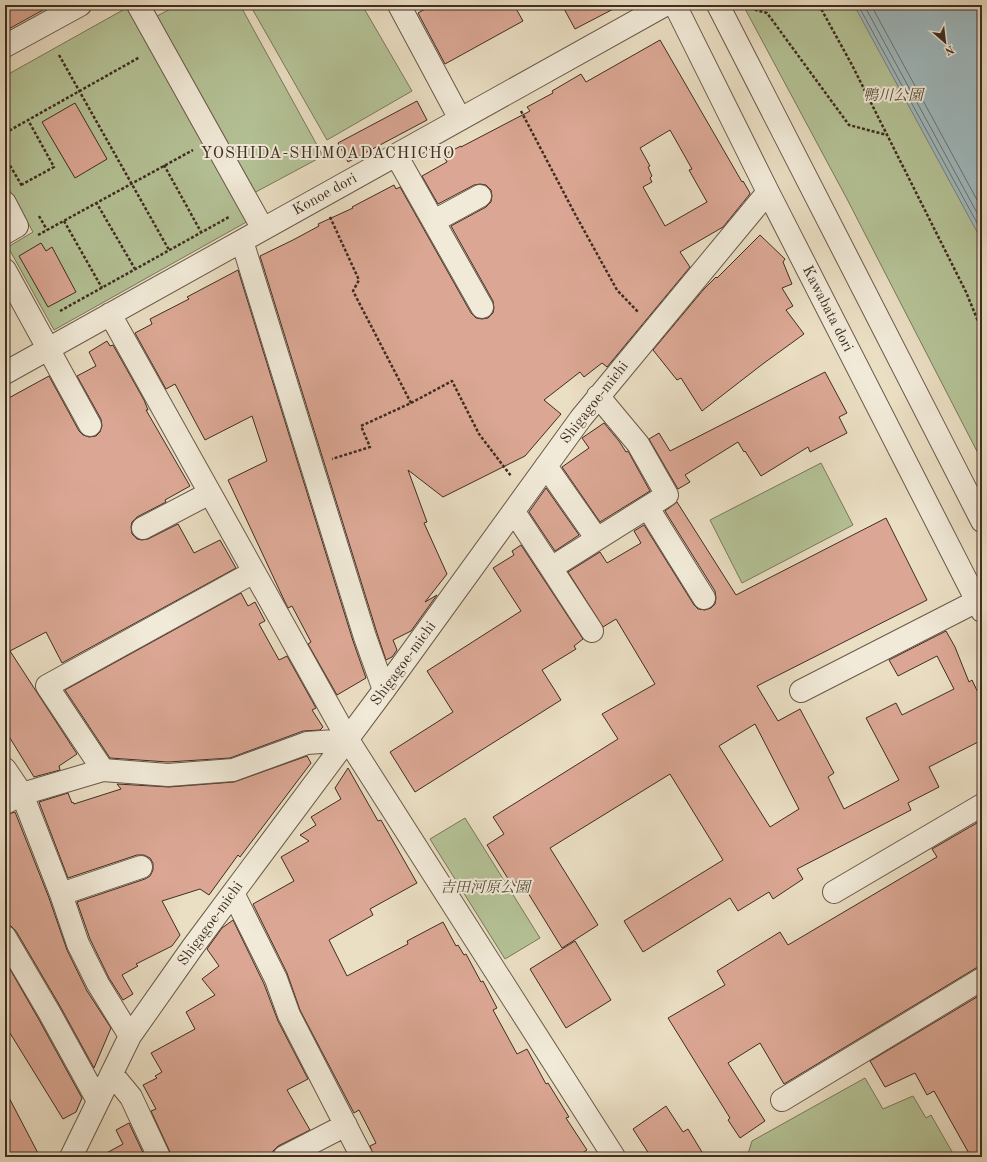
<svg xmlns="http://www.w3.org/2000/svg" width="987" height="1162" font-family="'Old Standard TT','Noto Serif JP',serif">
	<style>
		.green { fill: #b4c296; stroke: #7a785c }
		.water { fill: #9eb9bf; stroke: #788180 }
		.lines { fill: none; stroke-linecap: round; stroke-linejoin: round }
		.shore { stroke: #6f7370; stroke-width: 1 }
		.building { fill: #dba794; stroke: #402d22; fill-rule: evenodd }
		.minor-casing { stroke: #6a594a; stroke-width: 24 }
		.path { stroke: #402d22; stroke-width: 2.5; stroke-dasharray: 3 2; stroke-linecap: butt }
		.minor { stroke: #f1ead8; stroke-width: 22 }
		.labels { text-anchor: middle; dominant-baseline: central; stroke-width: 4; stroke-linejoin: round; paint-order: stroke }
		.park-label { font-size: 15px; font-style: italic; fill: #574b39; stroke: #f1ead8 }
		.street-label { font-size: 15px; fill: #402d22; stroke: #f1ead8 }
		.neighbourhood-label { font-size: 16px; letter-spacing: 1px; fill: #402d22; stroke: #f1ead8 }
	</style>
	<rect width="100%" height="100%" fill="#eadec3"/>
	<filter id="stains"><feTurbulence type="fractalNoise" baseFrequency=".005" numOctaves="4"/><feColorMatrix values="0 0 0 0 .2 0 0 0 0 .09 0 0 0 0 .02 0 0 0 .5 -.17"/></filter>
	<radialGradient id="worn" r=".72"><stop offset=".6" stop-color="#630" stop-opacity="0"/><stop offset="1" stop-color="#630" stop-opacity=".3"/></radialGradient>
	<path class="green" d="M178 5H240L323 156 254 193 157 16Z
		M250 5H362L412 91 327 140Z
		M743 5H982V461L847 199Z
		M130 6 250 220 54 330 8 247 33 232 5 182V76Z
		M821 463 853 525 742 583 710 520Z
		M465 818 540 938 505 959 430 839Z
		M865 1078 883 1109 913 1096 926 1118 931 1115 955 1157H747L752 1141Z"/>
	<path class="water" d="M854 5H982V241Z"/>
	<g class="lines">
		<path class="shore" d="M858 5 982 232
			M864 5 982 222
			M871 5 982 209"/>
	</g>
	<path class="building" d="M5 5H52L5 31Z
		M432 5H514L523 21 445 64 418 13Z
		M562 5H621L575 29Z
		M660 40 742 182 743 181 750 193 749 195 723 227 680 252 690 267 607 367 602 363 584 377 580 372 544 400 561 414 525 456 443 497 408 470 427 522 424 523 447 574 425 602 437 595 411 631 393 640 397 650 392 657 386 660 377 633 260 256 293 240 319 226 318 224 353 208 352 207 394 185 396 189 400 187 471 313 476 318 482 319 488 318 493 313 494 308 493 301 451 226 486 207 491 202 492 196 491 190 486 185 480 184 474 185 438 204 422 176 447 162 443 155 461 146V147L530 111 527 107 553 93 552 91 581 74 586 82ZM670 130 692 169 689 170 707 202 665 226 643 187 652 182 650 178 652 176 648 167 650 166 640 148Z
		M417 101 427 120 348 162 338 143Z
		M75 103 107 159 75 178 42 122Z
		M760 235 785 259 783 262 792 284 782 288 793 306 786 310 804 334 764 363 702 411 681 378 677 380 653 350 704 289 716 277 717 278Z
		M41 243 46 251 52 247 76 292 48 307 19 256Z
		M238 270 353 641 366 678 337 695 308 644 311 642 292 606 288 608 285 602 228 480 267 461 252 416 205 440 175 384 166 389 135 333 152 324 150 319 189 299 187 297Z
		M107 341 110 346 113 345 144 400 148 410H146L190 486 165 500 166 502 137 517 132 522 131 527 132 534 137 539 142 540 148 539 178 524 194 553 220 540 236 568 62 663 46 632 10 651 77 754 59 766 60 770 34 777 5 730V400L49 376 79 431 83 435 89 437 96 436 100 432 102 426 101 419 77 376 96 366 89 352Z
		M825 372 847 413 839 417 847 433 810 452 808 447 761 476 745 451 744 452 738 442 685 475 690 482 678 489 649 439 659 433 670 451Z
		M604 423 619 441 626 452 628 451 650 491 600 522 562 467 589 448 582 438Z
		M546 488 579 535 555 551 529 512Z
		M677 502 736 595 886 518 927 600 757 686 778 721 800 709 834 773 828 777 844 809 899 780 866 718 896 703 902 715 954 689 937 656 898 676 889 660 946 631 955 647 969 682 972 680 982 701V740L929 767 939 787 908 803 911 810 797 869 803 879 773 899 769 892 738 911 730 898 643 952 624 921 723 860 670 774 550 848 598 925 562 948 520 880 512 885 487 845 504 834 493 817 618 739 602 714 655 684 616 619 603 627 568 572 600 552 607 563 641 543 634 531 644 525 694 605 698 609 705 610 711 608 715 604 716 598 715 591 665 511ZM755 724 799 809 770 827 719 746Z
		M521 545 583 639 574 646 576 649 542 670 561 700 415 792 390 752 453 712 427 671 521 611 493 568 514 555 512 551Z
		M241 593 248 606 255 602 265 621 259 624 279 660 287 656 316 708 312 710 323 727 320 730 303 731 230 758 168 762 110 758 65 690Z
		M307 756 311 763 240 857 238 855 209 895 200 889 162 901 180 935 172 946 136 964 138 966 122 975 133 994 123 1000 109 978 90 939 77 902 145 879 150 876 153 870V863L150 858 144 855H137L68 878 39 802 68 793 72 803 73 802 74 804 121 789 117 784 169 787 234 782Z
		M348 768 378 821 381 820 417 883 370 909 373 915 329 940 347 976 408 944 407 941 443 922 456 946 458 945 464 955 466 954 481 982 483 981 497 1008 493 1010 517 1054 527 1049 546 1084 548 1083 569 1117 566 1118 587 1150 576 1157H374L370 1146 376 1143 359 1110 354 1113 300 1010 287 973 253 904 294 881 281 857 309 841 300 835 316 825 311 817 341 799 335 788Z
		M15 812 49 898 67 950 87 991 111 1028 94 1068 60 1006 16 931 11 926 5 925V815Z
		M982 820V967L976 968 784 1084 760 1043 728 1063 765 1121 740 1138 728 1120 730 1118 668 1018 725 985 717 971 780 932 788 945 937 857 932 849Z
		M233 920 264 984 278 1021 308 1079 287 1090 310 1130 278 1146 273 1151 272 1157H264L261 1152 253 1157H171L170 1152 151 1111 156 1109 143 1085 157 1078 155 1076 162 1072 151 1053 195 1029 186 1012 215 995 202 979 219 966 207 949 222 928Z
		M575 941 611 1000 566 1028 530 969Z
		M7 964 38 1018 82 1098 76 1112 63 1119 5 1025V965Z
		M982 994V1157H971L934 1091 927 1095 915 1073 885 1087 870 1061Z
		M5 1090 40 1157H5Z
		M666 1106 683 1132 688 1129 705 1157H651L633 1129Z
		M129 1123 145 1157H99L123 1144 116 1130Z"/>
	<g class="lines">
		<g class="minor-casing">
			<path id="minor" d="M138 5 263 229
				M399 5 460 119
				M675 5 768 192 982 611
				M718 5 982 521
				M5 46 80 5
				M396 155 482 307
				M5 203 17 226 5 233
				M434 221 480 196
				M242 241 365 637 384 690
				M5 270 90 425
				M110 314 348 740 614 1157
				M5 373 665 5
				M546 466 597 539
				M648 508 704 598
				M514 512 551 568 667 495 638 444 598 396
				M143 528 210 493
				M551 568 592 631
				M801 691 977 601
				M5 769 22 794 61 894 78 944 98 984 130 1036
				M103 770 47 686 254 572
				M5 803 22 794 103 770 168 775 233 770 307 743 348 740
				M834 892 982 805
				M233 893 276 979 289 1015 362 1157
				M61 894 141 867
				M5 937 49 1012 98 1101
				M112 1074 131 1097 159 1157
				M782 1100 982 979
				M71 1157 130 1036 192 948 384 690 581 418 768 192
				M284 1157 346 1125"/>
		</g>
		<path class="path" d="M819 5 852 65 966 292 982 331
			M745 7 767 13 849 125 887 135
			M59 55 169 250
			M521 111 575 214 617 290 639 313
			M5 133 140 57
			M5 157 22 186
			M164 165 201 232
			M21 185 54 167 28 120
			M96 202 135 269
			M39 216 47 230
			M330 217 359 280 353 291 411 403 361 426 370 447 332 459
			M64 221 102 288
			M38 235 193 150
			M60 311 229 217
			M411 403 452 381 479 434 511 476"/>
		<use href="#minor" class="minor"/>
	</g>
	<g class="labels">
		<g class="park-label">
			<text x="893" y="96">鴨川公園</text>
			<text x="485" y="888">吉田河原公園</text>
		</g>
		<g class="street-label">
			<text transform="translate(325 195) rotate(-29)">Konoe dori</text>
			<text transform="translate(827 309) rotate(63)">Kawabata dori</text>
			<text transform="translate(595 403) rotate(-52)">Shigagoe-michi</text>
			<text transform="translate(404 664) rotate(-54)">Shigagoe-michi</text>
			<text transform="translate(211 924) rotate(-54)">Shigagoe-michi</text>
		</g>
		<g class="neighbourhood-label">
			<text x="328" y="154">YOSHIDA-SHIMOADACHICHO</text>
		</g>
	</g>
	<rect width="987" height="1162" fill="none" stroke="#eadec3" stroke-width="20"/>
	<rect x="6" y="6" width="975" height="1150" fill="none" stroke="#402d22" stroke-width="2"/>
	<rect x="10" y="10" width="967" height="1142" fill="none" stroke="#402d22"/>
	<g transform="translate(945 42) rotate(152)" stroke="#f1ead8" stroke-width="3" paint-order="stroke">
	<path d="M0-3L7 15L0 10L-7 15Z" fill="#402d22"/>
	<text y="-6" font-size="11" font-weight="bold" text-anchor="middle" fill="#402d22">N</text>
	</g>
	<rect width="100%" height="100%" filter="url(#stains)"/>
	<rect width="100%" height="100%" fill="url(#worn)"/>
</svg>
